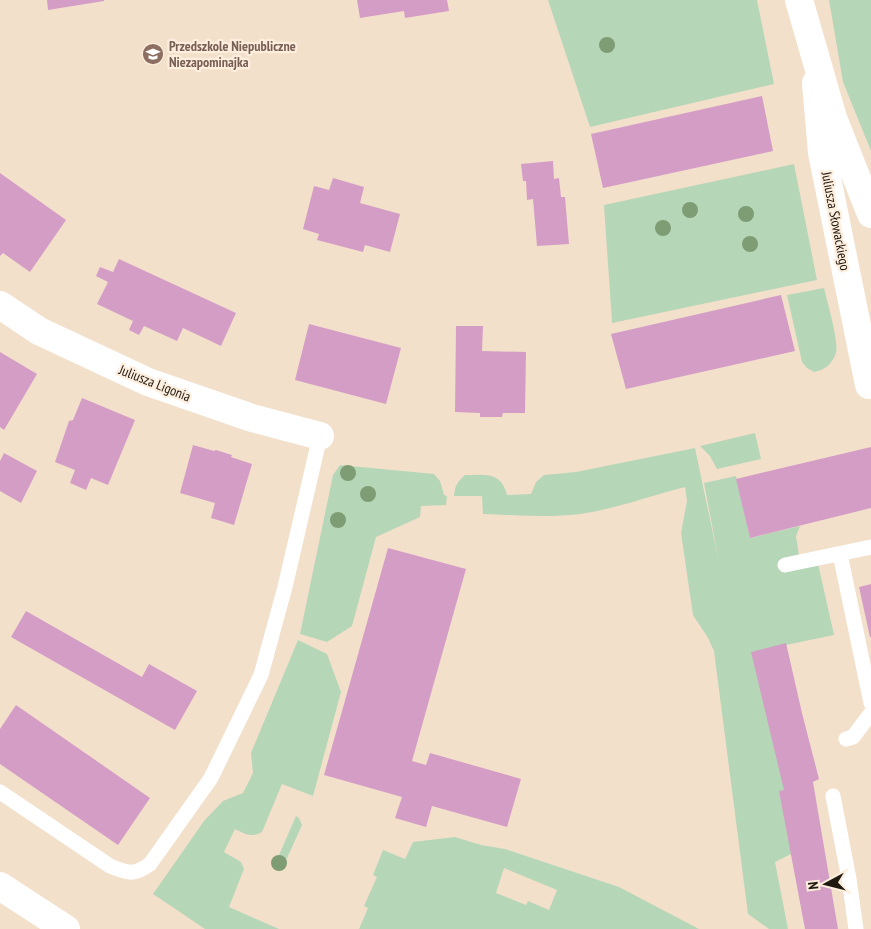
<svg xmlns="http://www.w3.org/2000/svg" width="871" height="929" font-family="'PT Sans Narrow',sans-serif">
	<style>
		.green { fill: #b6d6b8; fill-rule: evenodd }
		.building { fill: #d49dc6 }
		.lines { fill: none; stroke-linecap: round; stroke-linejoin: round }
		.service { stroke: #fff; stroke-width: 15 }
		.minor { stroke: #fff; stroke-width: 28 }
		.tertiary { stroke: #fff; stroke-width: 28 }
		.secondary { stroke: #fff; stroke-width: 28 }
		.tree { fill: #7f9d74 }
		.labels { text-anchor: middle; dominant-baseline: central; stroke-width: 4.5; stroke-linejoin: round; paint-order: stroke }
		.education-label { font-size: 14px; font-weight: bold; fill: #785e54; stroke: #fdeedd; text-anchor: start }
		.street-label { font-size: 14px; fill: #201911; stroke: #fdeedd }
	</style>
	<rect width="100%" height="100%" fill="#f3e0cb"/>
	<path class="green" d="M548 0H757L774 84 590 127Z
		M829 0H871V151L843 82Z
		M794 164 817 280 612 323 604 205Z
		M824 288C827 301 839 341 836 353 832 364 825 370 814 372L807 368 802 362 787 295Z
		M755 433 761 459 717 469 710 456 700 446Z
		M695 448 719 562 704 483 736 476 750 538 800 526 796 536 800 562 817 559 834 635 752 652 813 843 775 862 788 929H769L748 914 714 651 708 638 693 615 681 533 687 501 685 487C650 496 615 509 580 514 548 518 514 515 483 514L482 496H454C455 486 457 482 465 475 485 475 501 471 507 495L531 494 536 482 544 475 576 472Z
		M340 465 434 474 440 481 444 495 447 496 446 505 421 506 420 517 376 537 352 626 327 642 300 634 333 475Z
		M298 640 327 654 341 692 313 796 282 784 262 832C251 838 245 834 235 829L224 852 241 862 244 869 229 907 279 929H205L153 894 204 821 223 801 243 793 253 773 251 753Z
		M296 816 299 818 302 825 283 867H278L276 862Z
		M455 837 481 845 505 849 619 887 699 929H359L368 908 364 906 377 877 373 875 383 850 405 859 413 842ZM504 868 557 890 549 910 528 901 526 905 496 893Z"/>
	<path class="building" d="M47 0H104V1L48 10Z
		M357 0H447L449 11 405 18 404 11 360 18Z
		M762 96 773 151 603 188 591 134Z
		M553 161 554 179 559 178 561 197H565L569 244 537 246 533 199 527 200 526 181H523L521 164Z
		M0 173 66 220 30 272 3 253 0 256Z
		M333 178 364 187 360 203 400 214 390 252 365 245 363 252 317 240 319 234 303 229 314 186 329 190Z
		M119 259 236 313 221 346 183 328 177 341 144 326 139 335 129 330 133 321 97 304 108 282 96 276 100 267 113 272Z
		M781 295 795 351 626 389 611 334Z
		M309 324 401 348 386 404 295 380Z
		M456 326H483L482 351 526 352 525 413H503L502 417H480V413L455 412Z
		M0 352 37 374 4 430 0 427Z
		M82 398 135 420 108 485 91 478 86 490 70 483 75 470 55 462 69 421 73 420Z
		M193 445 214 451 216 450 232 455 231 457 252 464 234 525 211 518 215 503 180 493Z
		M871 447V508L750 538 736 479Z
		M4 453 37 471 21 503 0 491V461Z
		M388 548 466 569 412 761 426 765 430 753 521 779 507 827 432 806 426 827 395 818 402 797 324 775Z
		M871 584V637H870L859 587Z
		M26 611 142 677 149 664 197 691 175 730 11 637Z
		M786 643 802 713 819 779 813 782 838 929H805L779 791 784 790 751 652Z
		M16 705 150 798 118 845 0 764V729Z"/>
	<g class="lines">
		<path class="service" d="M840 554 871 703
			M785 565 871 547
			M846 739 853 737 871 713
			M0 792 110 866C127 873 134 876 150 864L211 778 261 675 285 587 320 436
			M833 796 849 879 856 929"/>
		<path class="minor" d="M816 83 822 153 869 385
			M0 305 39 331 148 382 252 418 320 436"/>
		<path class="tertiary" d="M0 886 66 929"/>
		<path class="secondary" d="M799 0 833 118 871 214"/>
	</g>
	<g class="tree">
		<circle cx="607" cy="45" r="8"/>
		<circle cx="690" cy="210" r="8"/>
		<circle cx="746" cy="214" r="8"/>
		<circle cx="663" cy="228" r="8"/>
		<circle cx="750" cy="244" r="8"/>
		<circle cx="348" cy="473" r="8"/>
		<circle cx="368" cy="494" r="8"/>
		<circle cx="338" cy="520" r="8"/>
		<circle cx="279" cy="863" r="8"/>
	</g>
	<defs>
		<g id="school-disc" transform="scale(1.125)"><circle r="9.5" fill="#8d6e63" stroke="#fdeedd"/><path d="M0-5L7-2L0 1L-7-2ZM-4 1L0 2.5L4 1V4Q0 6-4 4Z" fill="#fff"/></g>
	</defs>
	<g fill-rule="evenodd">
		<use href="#school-disc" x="153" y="54"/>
	</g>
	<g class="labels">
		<g class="education-label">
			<text x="169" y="46">Przedszkole Niepubliczne<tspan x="169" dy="16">Niezapominajka</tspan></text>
		</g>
		<g class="street-label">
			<text transform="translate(836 221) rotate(79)">Juliusza Słowackiego</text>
			<text transform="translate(155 383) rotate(22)">Juliusza Ligonia</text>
		</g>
	</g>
	<g transform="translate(826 884) rotate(263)" stroke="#fdeedd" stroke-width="4" paint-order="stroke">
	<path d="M0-4L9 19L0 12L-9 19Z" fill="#201911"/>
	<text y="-8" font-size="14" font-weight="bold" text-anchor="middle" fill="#201911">N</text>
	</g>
</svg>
